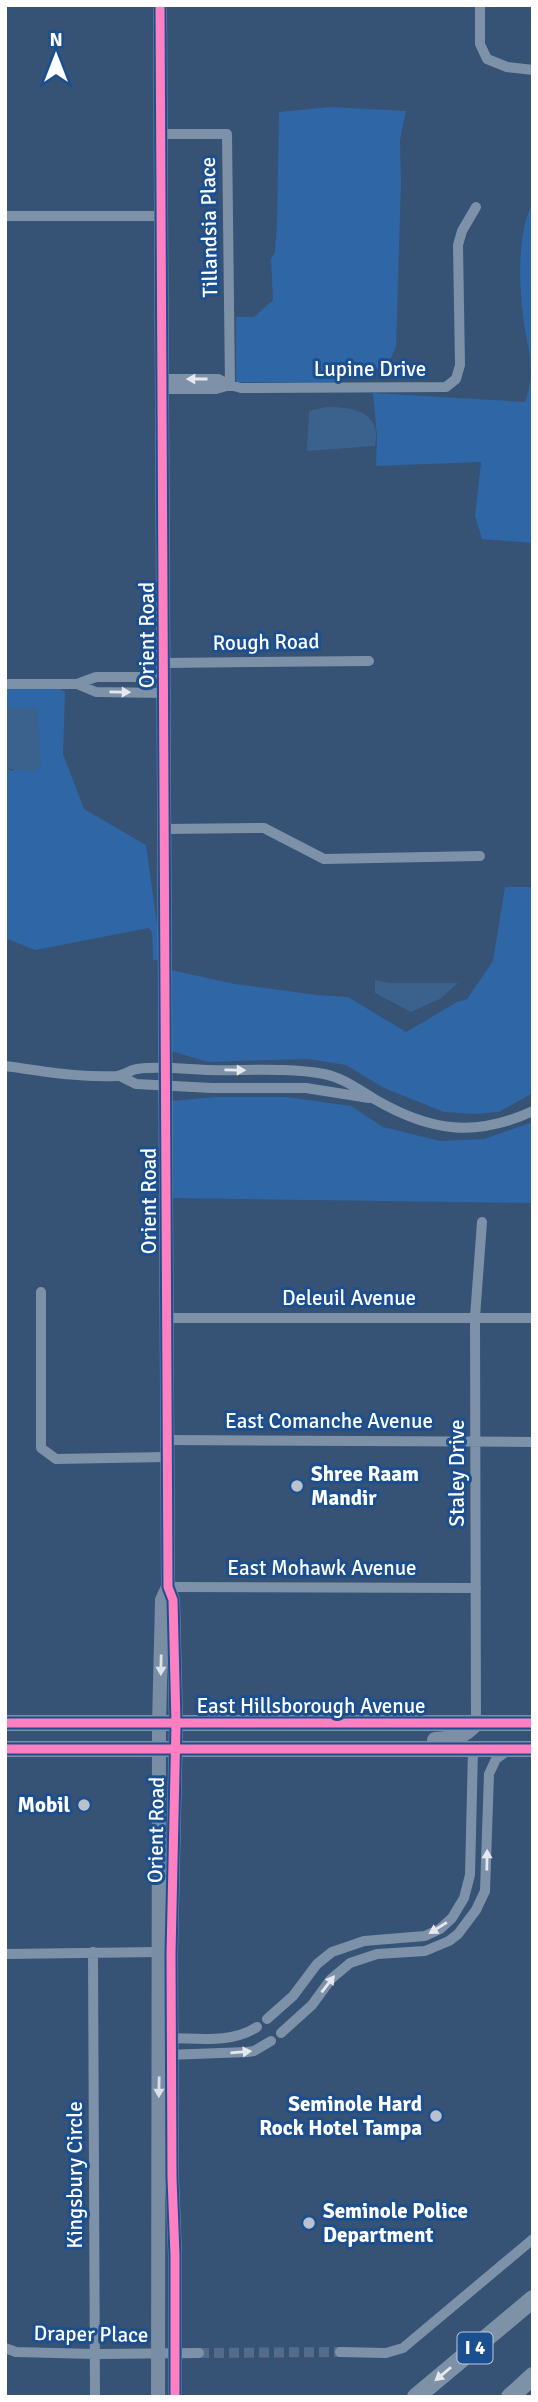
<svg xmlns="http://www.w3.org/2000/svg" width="538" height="2402" font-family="Signika,sans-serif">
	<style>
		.green { fill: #2f66a5 }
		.water { fill: #3b618d }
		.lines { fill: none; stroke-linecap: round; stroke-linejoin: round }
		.street-tunnel { stroke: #546c89; stroke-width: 10; stroke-dasharray: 10 5; stroke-linecap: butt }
		.street { stroke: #7d92a8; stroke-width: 10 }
		.secondary { stroke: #798da4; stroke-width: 14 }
		.primary { stroke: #7d8ea7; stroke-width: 16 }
		.highway { stroke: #7e92a7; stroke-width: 18 }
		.cycleway-casing { stroke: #1b4f8f; stroke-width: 13 }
		.cycleway { stroke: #ff80c0; stroke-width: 9 }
		.oneway { fill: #e5e9ee }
		.oneway2 { fill: #dee2e8 }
		.oneway3 { fill: #e5e9ed }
		.poi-dot { fill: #b9c2ce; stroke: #1b4f8f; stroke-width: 2.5 }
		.labels { text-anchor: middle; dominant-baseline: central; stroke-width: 6; stroke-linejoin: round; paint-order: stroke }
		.shield { fill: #1b4f8f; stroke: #bbcadd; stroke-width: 2 }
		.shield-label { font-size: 19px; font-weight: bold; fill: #fff }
		.street-label { font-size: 21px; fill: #fff; stroke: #1b4f8f }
		.poi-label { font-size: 21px; font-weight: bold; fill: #fff; stroke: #1b4f8f; text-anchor: start }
	</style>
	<rect width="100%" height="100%" fill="#365274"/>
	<path class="green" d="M330 107 406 111 400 140 401 184 396 347 387 366 355 374H341V383L236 382V317H254L273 300 271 259 275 252 277 222 279 112Z
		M533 202V543L482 539 475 516 481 462 376 466 377 436 373 393 525 402C537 370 527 348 523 316 519 282 517 233 533 202Z
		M5 689H61L65 692 63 754 84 809 146 845 162 960H153L152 932 149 928 35 950 5 938V768L13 771 37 708H5Z
		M505 887H533V1093L499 1112 476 1114 444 1112 384 1088 346 1065 308 1059 208 1062 171 1051V970L235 984 317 995 348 997 406 1032 457 1002 467 999 493 961Z
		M215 1097H287L351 1106 383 1127 440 1141 484 1139 533 1122V1203L172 1198V1101Z"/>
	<path class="water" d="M327 407C354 407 382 412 375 446L307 451 309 411Z
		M5 708H37L41 767 34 772 5 768Z
		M375 980 389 983H458L440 999 411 1012 375 993Z"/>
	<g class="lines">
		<path class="street-tunnel" d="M199 2353 340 2352"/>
		<path class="street" d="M480 5V44L487 59 507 67 533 70
			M161 134H227L230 385
			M5 216H161
			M162 379H218L230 385 241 388 446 387 456 379 460 365 458 245 462 231 476 207
			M162 389H216L230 385
			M164 663 369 661
			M5 684H77L96 677H164
			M77 684 96 692 165 693
			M166 829 264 828 324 859 480 856
			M5 1066C42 1071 80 1078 117 1076 124 1075 130 1070 137 1069 159 1066 184 1069 206 1070 244 1071 286 1067 324 1074 344 1078 359 1090 376 1100 430 1131 475 1138 533 1111
			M120 1076 136 1084 212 1088H306L369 1098
			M41 1292V1448L56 1459 166 1457
			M165 1318H533
			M166 1440 533 1442
			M168 1587 476 1588
			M476 1723 475 1317 482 1222
			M93 1952 95 2397
			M5 1954 160 1952
			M267 2019 293 1996 317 1964 332 1952 364 1941 425 1936 440 1929 452 1918 464 1898 470 1875 473 1749
			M281 2033 312 2005 331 1979 350 1963 377 1954 425 1951 449 1941 458 1934 476 1910 485 1891 489 1774 496 1759 507 1751
			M167 2038C197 2038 231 2044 257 2027
			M167 2055 247 2052 254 2051 271 2041
			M5 2348 16 2352 95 2354 199 2353
			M340 2352 386 2353 403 2348 533 2239"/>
		<path class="secondary" d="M160 5 168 1587 173 1600 176 1724 171 1954 172 2178 175 2255V2397
			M158 2397 159 1724 162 1600 168 1587"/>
		<path class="primary" d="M5 1723H533
			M435 1740C453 1739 464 1737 476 1723
			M5 1749H533"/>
		<path class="highway" d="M416 2397 533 2299
			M510 2397 533 2376"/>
		<g class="cycleway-casing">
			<path id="cycleway" d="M160 5 168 1587 173 1600 176 1724 171 1954 172 2178 175 2255V2397
				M5 1723H533
				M5 1749H533"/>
		</g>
		<use href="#cycleway" class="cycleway"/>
	</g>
	<defs><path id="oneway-solid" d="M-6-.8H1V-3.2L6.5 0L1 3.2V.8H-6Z" transform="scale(1.75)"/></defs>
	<g class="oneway">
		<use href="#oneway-solid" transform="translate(197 379) rotate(180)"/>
		<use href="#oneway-solid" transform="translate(120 692) rotate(1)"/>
		<use href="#oneway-solid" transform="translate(235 1070) rotate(1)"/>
		<use href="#oneway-solid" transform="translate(487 1860) rotate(-89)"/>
		<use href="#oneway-solid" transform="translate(438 1928) rotate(148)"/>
		<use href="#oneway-solid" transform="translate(328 1984) rotate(-52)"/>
		<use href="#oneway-solid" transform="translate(241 2052) rotate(-5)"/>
	</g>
	<g class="oneway2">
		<use href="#oneway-solid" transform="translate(161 1665) rotate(91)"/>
		<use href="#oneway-solid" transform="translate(159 2087) rotate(91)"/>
	</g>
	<use class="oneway3" href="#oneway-solid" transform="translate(443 2374) rotate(140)"/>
	<g class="poi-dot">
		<circle cx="297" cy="1486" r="7"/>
		<circle cx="84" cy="1805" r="7"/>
		<circle cx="436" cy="2116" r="7"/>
		<circle cx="309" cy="2223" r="7"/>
	</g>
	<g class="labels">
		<rect class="shield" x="457.5" y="2332.5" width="35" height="31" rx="5"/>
		<g class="shield-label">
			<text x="475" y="2348">I 4</text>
		</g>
		<g class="street-label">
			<text transform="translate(209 227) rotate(-91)">Tillandsia Place</text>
			<text x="370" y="369">Lupine Drive</text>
			<text transform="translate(147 635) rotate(-90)">Orient Road</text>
			<text transform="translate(266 642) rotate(-1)">Rough Road</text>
			<text transform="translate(149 1201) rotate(-90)">Orient Road</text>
			<text x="349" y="1298">Deleuil Avenue</text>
			<text x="329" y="1421">East Comanche Avenue</text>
			<text transform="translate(457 1473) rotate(-90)">Staley Drive</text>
			<text x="322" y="1568">East Mohawk Avenue</text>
			<text x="311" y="1706">East Hillsborough Avenue</text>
			<text transform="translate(156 1830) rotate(-89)">Orient Road</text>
			<text transform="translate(75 2175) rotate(-90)">Kingsbury Circle</text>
			<text transform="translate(91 2334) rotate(1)">Draper Place</text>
		</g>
		<g class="poi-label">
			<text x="311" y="1474">Shree Raam<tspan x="311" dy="24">Mandir</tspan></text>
			<text x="70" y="1805" text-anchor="end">Mobil</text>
			<text x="422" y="2104" text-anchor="end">Seminole Hard<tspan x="422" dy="24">Rock Hotel Tampa</tspan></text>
			<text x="323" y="2211">Seminole Police<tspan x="323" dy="24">Department</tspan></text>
		</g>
	</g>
	<rect width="538" height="2402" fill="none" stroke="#ffffff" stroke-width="14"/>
	<g transform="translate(56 56)" stroke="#1b4f8f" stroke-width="5" paint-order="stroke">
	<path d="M0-5L12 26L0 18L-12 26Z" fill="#ffffff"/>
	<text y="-10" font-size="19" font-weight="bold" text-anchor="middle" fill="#ffffff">N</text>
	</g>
</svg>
